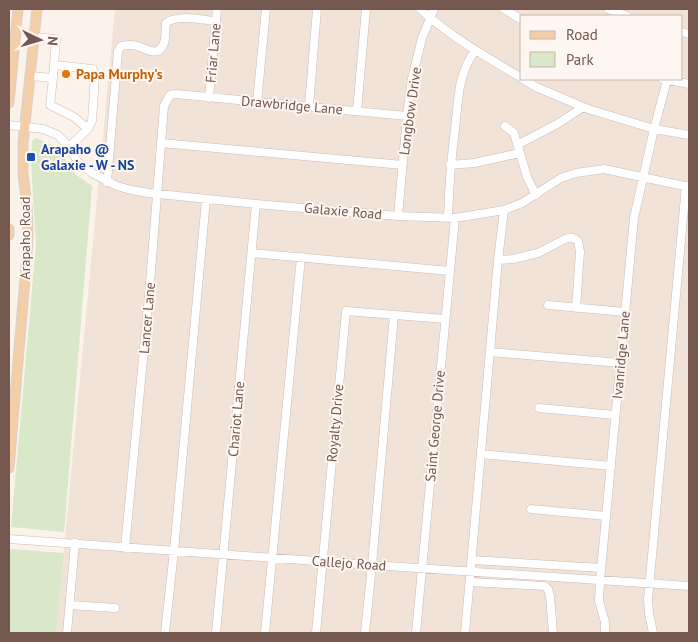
<svg xmlns="http://www.w3.org/2000/svg" width="698" height="642" font-family="'PT Sans',sans-serif">
	<style>
		.residential { fill: #f2e3d9; fill-rule: evenodd }
		.green { fill: #d9e8c9 }
		.lines { fill: none; stroke-linecap: round; stroke-linejoin: round }
		.minor-casing { stroke: #cebbb3; stroke-width: 9 }
		.major-casing { stroke: #d8d0ce; stroke-width: 11 }
		.minor { stroke: #fff; stroke-width: 8 }
		.major { stroke: #f3cea8; stroke-width: 9 }
		.food-dot { fill: #e8710a; stroke: #fef6f0; stroke-width: 2 }
		.transit-dot { fill: #1a4fb4; stroke: #fef6f0; stroke-width: 2 }
		.labels { text-anchor: middle; dominant-baseline: central; stroke-width: 4; stroke-linejoin: round; paint-order: stroke }
		.street-label { font-size: 14px; fill: #74574f; stroke: #fef6f0 }
		.food-label { font-size: 14px; font-weight: bold; fill: #c56008; stroke: #fef6f0; text-anchor: start }
		.transit-label { font-size: 14px; font-weight: bold; fill: #164399; stroke: #fef6f0; text-anchor: start }
	</style>
	<rect width="100%" height="100%" fill="#fbf2ea"/>
	<path class="residential" d="M115 9H689V633H56ZM522 16H682V79H522Z"/>
	<path class="green" d="M36 138 54 146 61 153 75 174 92 186 64 532 11 527 36 244 31 162 32 141Z
		M9 549 64 553 56 633H9Z"/>
	<g class="lines">
		<g class="minor-casing">
			<path id="minor" d="M420 9C451 37 486 57 522 78
				M504 9 522 20
				M608 9 627 16
				M682 32 689 34
				M34 37 56 39 53 78
				M54 65 93 69 95 76 92 121 88 129
				M30 76 53 78 50 105 74 117 88 129 69 147
				M523 79 536 87 588 109 654 129 689 135
				M663 79 689 84
				M209 98 217 9
				M257 102 266 9
				M309 106 317 9
				M357 111 366 9
				M9 125 43 129 58 135 69 147 78 162 92 173 117 186 131 190 149 193 256 204 398 216 455 218 504 210 522 203 561 178 576 173 604 169 689 187
				M505 126 514 133 527 177 536 195
				M161 143 403 165
				M519 144 559 123 583 107
				M450 165 474 163 520 153
				M107 182 118 51 121 46C126 45 132 44 137 46 146 48 158 59 164 43 166 37 165 30 166 23 177 14 202 20 216 21
				M398 216 407 116 412 79 422 38 434 9
				M448 218C449 188 451 159 455 129 458 102 458 73 475 51
				M252 253 450 271
				M498 260 513 259 538 253 565 239C571 237 573 237 578 241L580 252 576 308
				M548 305 625 312
				M490 352 620 363
				M539 408 615 415
				M481 454 611 466
				M531 509 606 516
				M9 539 372 565 689 586
				M125 548 149 296 164 106 170 95 176 94 407 116
				M472 560 601 568
				M470 582 545 586 548 589 550 596 553 633
				M70 605 115 608
				M67 633 75 543
				M165 633 174 551 206 199
				M216 633 256 204
				M265 633 301 257
				M316 633 346 311 445 319
				M365 633 372 565 394 315
				M416 633 455 218
				M465 633 498 260 504 210
				M605 633V622L599 601 600 581 634 218 654 129 667 80
				M653 633 649 613 648 599 686 186"/>
		</g>
		<g class="major-casing">
			<path id="major" d="M9 103 18 9
				M9 229V235
				M9 468 27 255 28 233 27 207 23 173V143L37 9"/>
		</g>
		<use href="#minor" class="minor"/>
		<use href="#major" class="major"/>
	</g>
	<circle class="food-dot" cx="66" cy="74" r="5"/>
	<rect class="transit-dot" x="26" y="152" width="10" height="10" rx="2.5"/>
	<g class="labels">
		<g class="street-label">
			<text transform="translate(213 53) rotate(-85)">Friar Lane</text>
			<text transform="translate(292 105) rotate(5)">Drawbridge Lane</text>
			<text transform="translate(410 111) rotate(-82)">Longbow Drive</text>
			<text transform="translate(343 211) rotate(5)">Galaxie Road</text>
			<text transform="translate(25 238) rotate(-90)">Arapaho Road</text>
			<text transform="translate(147 318) rotate(-85)">Lancer Lane</text>
			<text transform="translate(621 355) rotate(-85)">Ivanridge Lane</text>
			<text transform="translate(236 419) rotate(-85)">Chariot Lane</text>
			<text transform="translate(335 423) rotate(-85)">Royalty Drive</text>
			<text transform="translate(435 426) rotate(-85)">Saint George Drive</text>
			<text transform="translate(349 563) rotate(4)">Callejo Road</text>
		</g>
		<g class="food-label">
			<text x="76" y="74">Papa Murphy's</text>
		</g>
		<g class="transit-label">
			<text x="41" y="149">Arapaho @<tspan x="41" dy="16">Galaxie - W - NS</tspan></text>
		</g>
	</g>
	<rect width="698" height="642" fill="none" stroke="#74574f" stroke-width="20"/>
	<rect x="520" y="15" width="162" height="65" fill="#fef6f0" stroke="#c7b6b0"/>
	<rect x="530" y="31" width="25" height="8" fill="#f3cea8" stroke="#c7b6b0"/>
	<text x="566" y="40" font-size="15" fill="#74574f">Road</text>
	<rect x="530" y="52" width="25" height="15" fill="#d9e8c9" stroke="#c7b6b0"/>
	<text x="566" y="65" font-size="15" fill="#74574f">Park</text>
	<g transform="translate(40 40) rotate(95)" stroke="#fef6f0" stroke-width="4" paint-order="stroke">
	<path d="M0-4L9 19L0 12L-9 19Z" fill="#74574f"/>
	<text y="-8" font-size="14" font-weight="bold" text-anchor="middle" fill="#74574f">N</text>
	</g>
</svg>
